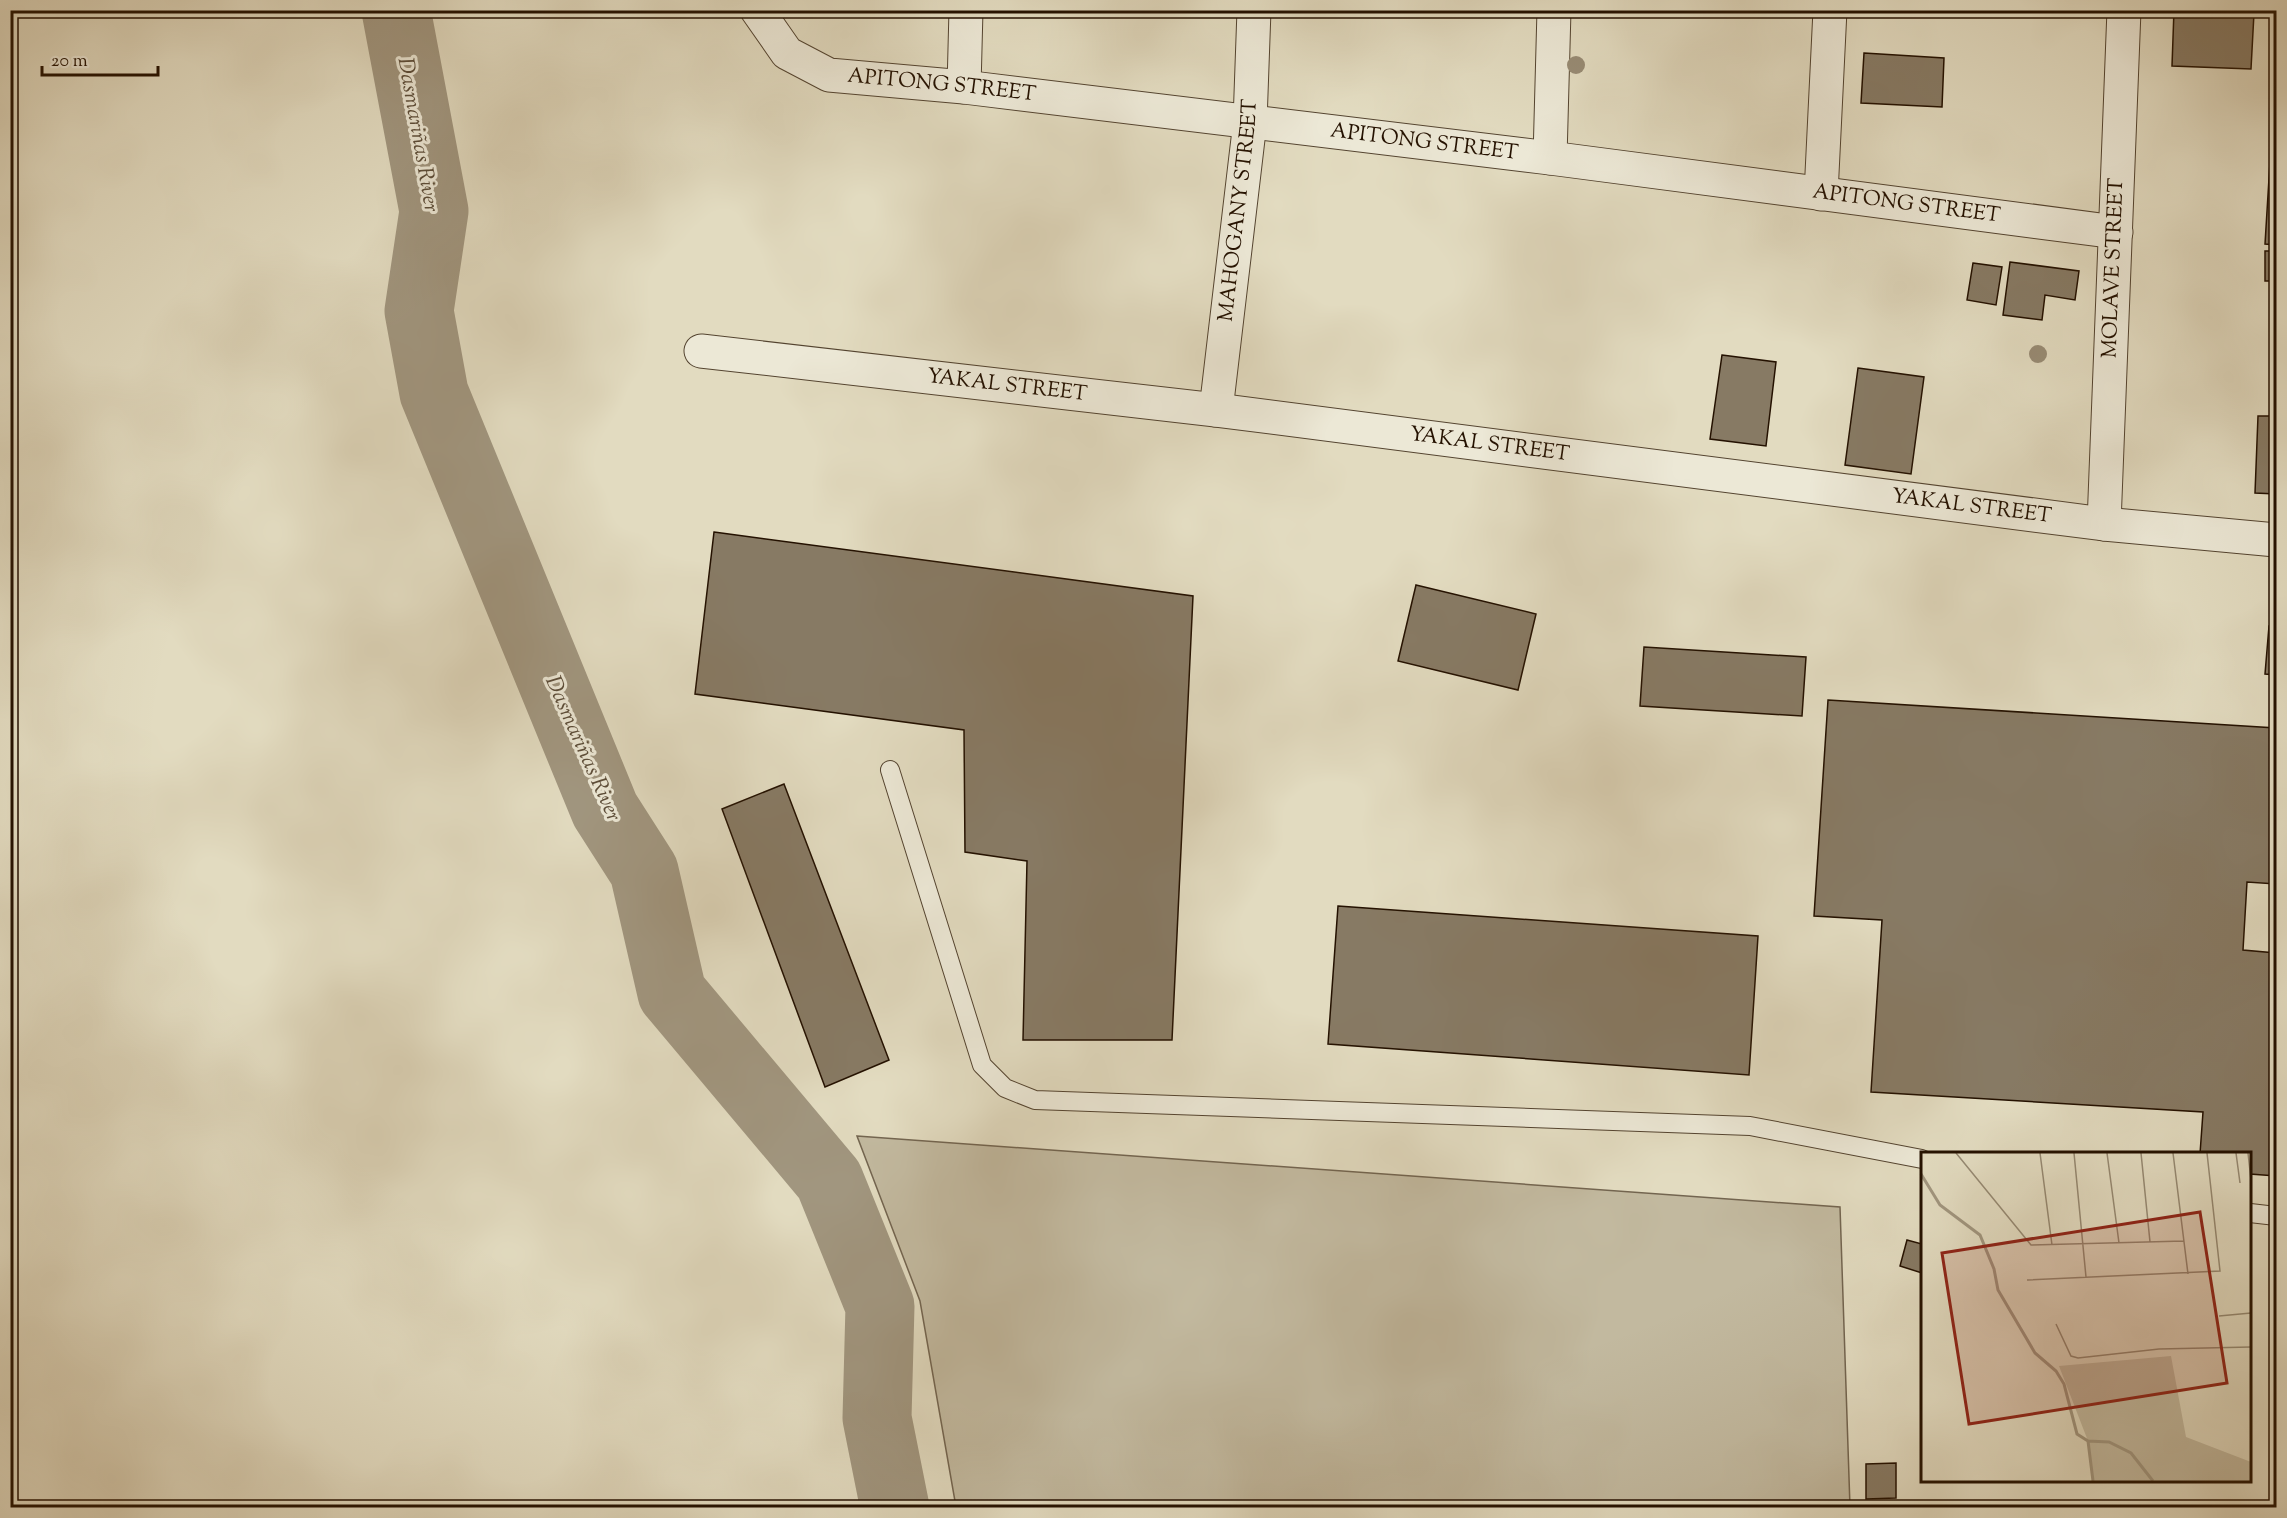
<svg xmlns="http://www.w3.org/2000/svg" width="2287" height="1518" font-family="'Sorts Mill Goudy',serif">
	<style>
		.green { fill: #c2b99f; stroke: #736550; stroke-width: 1.5 }
		.lines { fill: none; stroke-linecap: round; stroke-linejoin: round }
		.river { stroke: #a1967f; stroke-width: 69 }
		.building { fill: #877a64; stroke: #241100; stroke-width: 1.5 }
		.service-casing { stroke: #544430; stroke-width: 20 }
		.minor-casing { stroke: #544430; stroke-width: 35 }
		.service { stroke: #ece8d6; stroke-width: 18 }
		.minor { stroke: #ece8d6; stroke-width: 33 }
		.tree { fill: #988c75 }
		.labels { text-anchor: middle; dominant-baseline: central; stroke-width: 6; stroke-linejoin: round; paint-order: stroke }
		.street-label { font-size: 21px; fill: #241100; stroke: #ece8d6 }
		.water-label { font-size: 22px; font-style: italic; fill: #5c4d39; stroke: #ece8d6 }
		.inset-river { fill: none; stroke: #a1967f; stroke-width: 3 }
		.inset-road { fill: none; stroke: #968a73; stroke-width: 1.5 }
		.view { fill: #8f2418; fill-opacity: 0.15; stroke: #8f2418; stroke-width: 3 }
		.inset-edge { fill: none; stroke: #241100; stroke-width: 3 }
	</style>
	<rect width="100%" height="100%" fill="#e2dbc0"/>
	<filter id="stains"><feTurbulence type="fractalNoise" baseFrequency=".00333" numOctaves="4"/><feColorMatrix values="0 0 0 0 .2 0 0 0 0 .09 0 0 0 0 .02 0 0 0 .5 -.17"/></filter>
	<radialGradient id="worn" r=".72"><stop offset=".6" stop-color="#630" stop-opacity="0"/><stop offset="1" stop-color="#630" stop-opacity=".3"/></radialGradient>
	<path class="green" d="M857 1136 1840 1207 1850 1507H956L920 1301Z"/>
	<g class="lines">
		<path class="river" d="M396 10 434 211 419 311 434 393 605 810 644 871 672 993 829 1180 880 1306 877 1418 895 1508"/>
	</g>
	<path class="building" d="M2174 10 2254 13 2251 69 2172 66Z
		M1864 53 1944 58 1942 107 1861 103Z
		M2270 162H2276V245L2265 244Z
		M2265 251H2276V281H2265Z
		M2010 262 2079 271 2075 300 2045 295 2042 320 2003 315Z
		M1973 263 2002 267 1996 305 1967 300Z
		M1722 355 1776 362 1766 446 1710 439Z
		M1858 368 1924 377 1911 474 1845 465Z
		M2258 416H2276V494L2255 493Z
		M714 532 1193 596 1172 1040H1023L1027 861 965 852 964 730 695 694Z
		M1416 585 1536 614 1518 690 1398 661Z
		M2269 626 2276 627V675L2265 674Z
		M1644 647 1806 657 1802 716 1640 706Z
		M1828 700 2276 728V884L2247 882 2243 950 2276 953V1176L2250 1174V1154H2200L2203 1112 1871 1092 1882 920 1814 916Z
		M784 784 889 1060 825 1087 722 809Z
		M1338 906 1758 936 1749 1075 1328 1044Z
		M1907 1240 1922 1244V1273L1900 1266Z
		M1896 1463V1498L1866 1499V1464Z"/>
	<g class="lines">
		<g class="service-casing">
			<path id="service" d="M890 770 982 1065 1005 1088 1035 1100 1750 1126 1922 1159
				M2250 1213 2276 1216"/>
		</g>
		<g class="minor-casing">
			<g id="minor">
				<path id="s1" d="M757 10 787 53 829 75 964 87 1550 158 2116 232"/>
				<path d="M964 87 966 10"/>
				<path d="M1550 158 1554 10"/>
				<path d="M1821 194 1830 10"/>
				<path id="s2" d="M701 351 1216 410 2104 524 2276 540"/>
				<path id="s3" d="M1216 410 1250 122 1254 10"/>
				<path id="s4" d="M2104 524 2124 10"/>
			</g>
		</g>
		<use href="#service" class="service"/>
		<use href="#minor" class="minor"/>
	</g>
	<g class="tree">
		<circle cx="1576" cy="65" r="9"/>
		<circle cx="2038" cy="354" r="9"/>
	</g>
	<g class="labels">
		<g class="street-label">
			<text stroke="none"><textPath href="#s1" startOffset="213">APITONG STREET</textPath></text>
			<text stroke="none"><textPath href="#s1" startOffset="699">APITONG STREET</textPath></text>
			<text stroke="none"><textPath href="#s1" startOffset="1185">APITONG STREET</textPath></text>
			<text stroke="none"><textPath href="#s3" startOffset="201">MAHOGANY STREET</textPath></text>
			<text stroke="none"><textPath href="#s4" startOffset="256">MOLAVE STREET</textPath></text>
			<text stroke="none"><textPath href="#s2" startOffset="308">YAKAL STREET</textPath></text>
			<text stroke="none"><textPath href="#s2" startOffset="794">YAKAL STREET</textPath></text>
			<text stroke="none"><textPath href="#s2" startOffset="1280">YAKAL STREET</textPath></text>
		</g>
		<g class="water-label">
			<text transform="translate(417 135) rotate(80)">Dasmariñas River</text>
			<text transform="translate(582 749) rotate(66)">Dasmariñas River</text>
		</g>
	</g>
	<g transform="translate(1921 1152)">
		<rect width="330" height="330" fill="#e2dbc0"/>
		<path d="M250 204 265 285 330 310V329H172L167 289 138 214Z" fill="#c2b99f"/>
		<path class="inset-river" d="M0 22 19 53 59 83 73 117 77 138 114 201 135 219 143 232 156 282 167 289 188 290 210 301 232 329M167 289 172 329"/>
		<path class="inset-road" d="M35 1 110 93 263 89M119 1 131 93M153 1 165 125M186 1 198 91M220 1 229 90M252 1 267 122M315 1 319 31M327 1 330 28M106 128 299 119 286 1M298 164 330 161M135 172 150 204 157 206 238 197 330 195"/>
		<path class="view" d="M279 60 306 231 48 272 21 101Z"/>
		<rect width="330" height="330" class="inset-edge"/>
	</g>
	<rect width="2287" height="1518" fill="none" stroke="#e2dbc0" stroke-width="36"/>
	<rect x="12" y="12" width="2263" height="1494" fill="none" stroke="#241100" stroke-width="3"/>
	<rect x="18" y="18" width="2251" height="1482" fill="none" stroke="#241100" stroke-width="1.5"/>
	<path d="M42 66v9h116v-9" fill="none" stroke="#241100" stroke-width="3"/>
	<text x="51" y="66" font-size="18" fill="#241100" stroke="#ece8d6" stroke-width="4.5" paint-order="stroke">20 m</text>
	<rect width="100%" height="100%" filter="url(#stains)"/>
	<rect width="100%" height="100%" fill="url(#worn)"/>
</svg>
